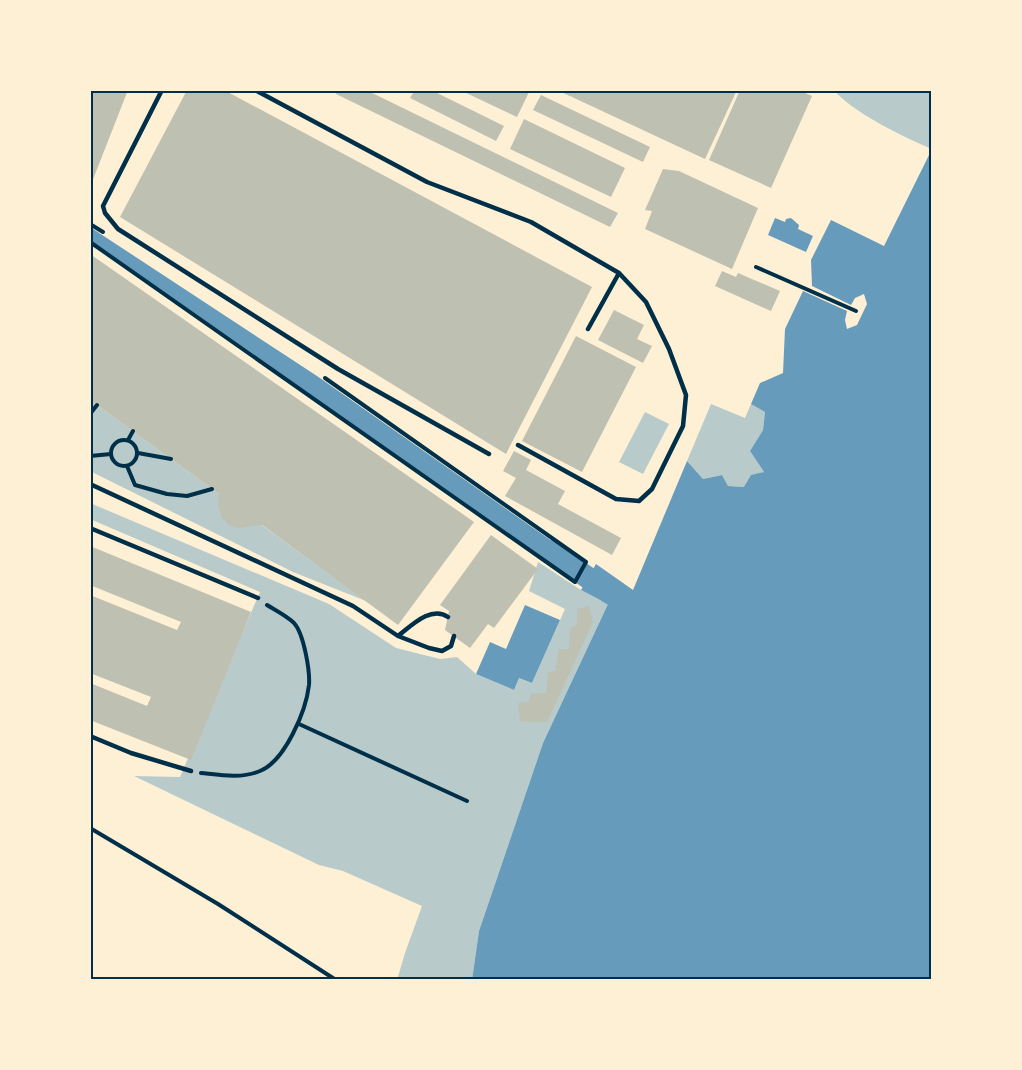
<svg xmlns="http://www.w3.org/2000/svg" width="1022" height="1070" font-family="Rubik,sans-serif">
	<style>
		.green { fill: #b9caca }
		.water { fill: #669bbc }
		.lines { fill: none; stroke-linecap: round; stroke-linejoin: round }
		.canal { stroke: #669bbc; stroke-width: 22 }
		.building { fill: #bec0b2 }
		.path { stroke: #003049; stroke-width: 4 }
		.service { stroke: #003049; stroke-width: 4.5 }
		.neatline { fill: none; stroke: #003049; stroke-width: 2 }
	</style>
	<rect width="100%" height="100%" fill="#fdf0d5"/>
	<path class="green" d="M834 90H932V149C905 138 852 112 834 90Z
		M90 400 366 601 293 572 90 471Z
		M711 404 745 418 751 404 765 412 763 430 750 451 764 472 744 487 728 486 722 475 703 479 687 461Z
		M645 412 669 424 643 474 619 462Z
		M90 503 329 604 396 648 440 659 457 657 476 674 514 690 519 678 532 683 565 609 529 591 538 562 581 590 608 604 543 743 479 931 472 980H397L405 953 422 906 343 871 319 865 134 776 180 777 260 592 90 519Z"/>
	<path class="water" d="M932 149V980H472L479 931 543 743 608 604 581 590 596 564 633 590 687 461 703 479 722 475 728 486 744 487 751 475 764 472 750 451 763 430 765 412 751 404 760 383 783 373 785 329 803 291 847 311 845 320 847 329 857 325 867 304 864 294 855 298 851 305 812 286 811 260 831 220 884 246Z
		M775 218 785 222 786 219 791 218 799 225 798 229 813 236 806 252 768 235Z
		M90 227 317 376 579 560 568 575 90 240Z
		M525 605 560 620 532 683 519 678 514 690 476 674 490 642 506 649Z"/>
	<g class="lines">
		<path class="canal" d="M550 551 611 594"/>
	</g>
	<path class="building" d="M90 90H128L90 187Z
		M187 90H224L592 287 506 454 120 217Z
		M337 90H366L618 213 610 227 336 94Z
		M415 90H431L504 126 496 141 410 98Z
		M460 90H530L517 117Z
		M557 90H737L705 159Z
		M740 90H798L812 96 771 188 709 160Z
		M541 95 650 147 643 162 533 110Z
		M524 119 625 168 611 197 510 149Z
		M663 169 679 171 758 208 732 269 645 229 652 211 645 210Z
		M90 254 474 522 398 625 262 525 238 528 229 525 222 518 218 506 219 494 90 400Z
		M722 271 736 277 738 273 780 291 771 311 715 286Z
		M614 310 644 325 637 339 652 346 643 363 598 340Z
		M576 336 636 367 582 472 522 441Z
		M514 451 531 460 526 470 565 491 558 504 621 538 612 555 505 496 516 478 503 471Z
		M491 535 538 569 494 628 488 624 470 648 445 630 449 611 440 605Z
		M90 546 251 612 191 760 90 720V683L147 706 151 697 90 673V595L177 630 181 622 90 585Z
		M589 606 593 622 547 722 520 721 518 703 529 702 531 694 546 693 548 672 555 671 559 649H569L570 628 577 625V609Z"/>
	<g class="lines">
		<path class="path" d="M90 224 103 232
			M90 242 575 582 586 562 325 378
			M756 267 856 311
			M90 414 97 405
			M111 453a13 13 0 1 1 26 0a13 13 0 1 1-26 0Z
			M128 440 133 431
			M138 453 171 459
			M90 456 111 454
			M127 466 135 485 167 494 187 496 212 489
			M299 724 467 801
			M201 773C220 775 241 779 260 771 285 761 306 711 309 685 310 671 304 634 294 623 287 616 275 610 267 605
			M90 828 218 904 336 980"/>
		<path class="service" d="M162 90 103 206 105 213 118 229 338 369 489 454
			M255 90 427 182 531 222 619 273 646 302 669 349 686 395 683 426 652 489 639 501 616 499 518 445
			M588 329 619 273
			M90 484 353 606 398 636
			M90 528 258 598
			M448 617C431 605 411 626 398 636L429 648 442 651 451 646 454 636
			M90 736 131 753 191 771"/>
	</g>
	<rect width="1022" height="1070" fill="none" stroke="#fdf0d5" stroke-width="183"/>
	<rect x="92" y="92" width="838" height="886" class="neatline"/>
</svg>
